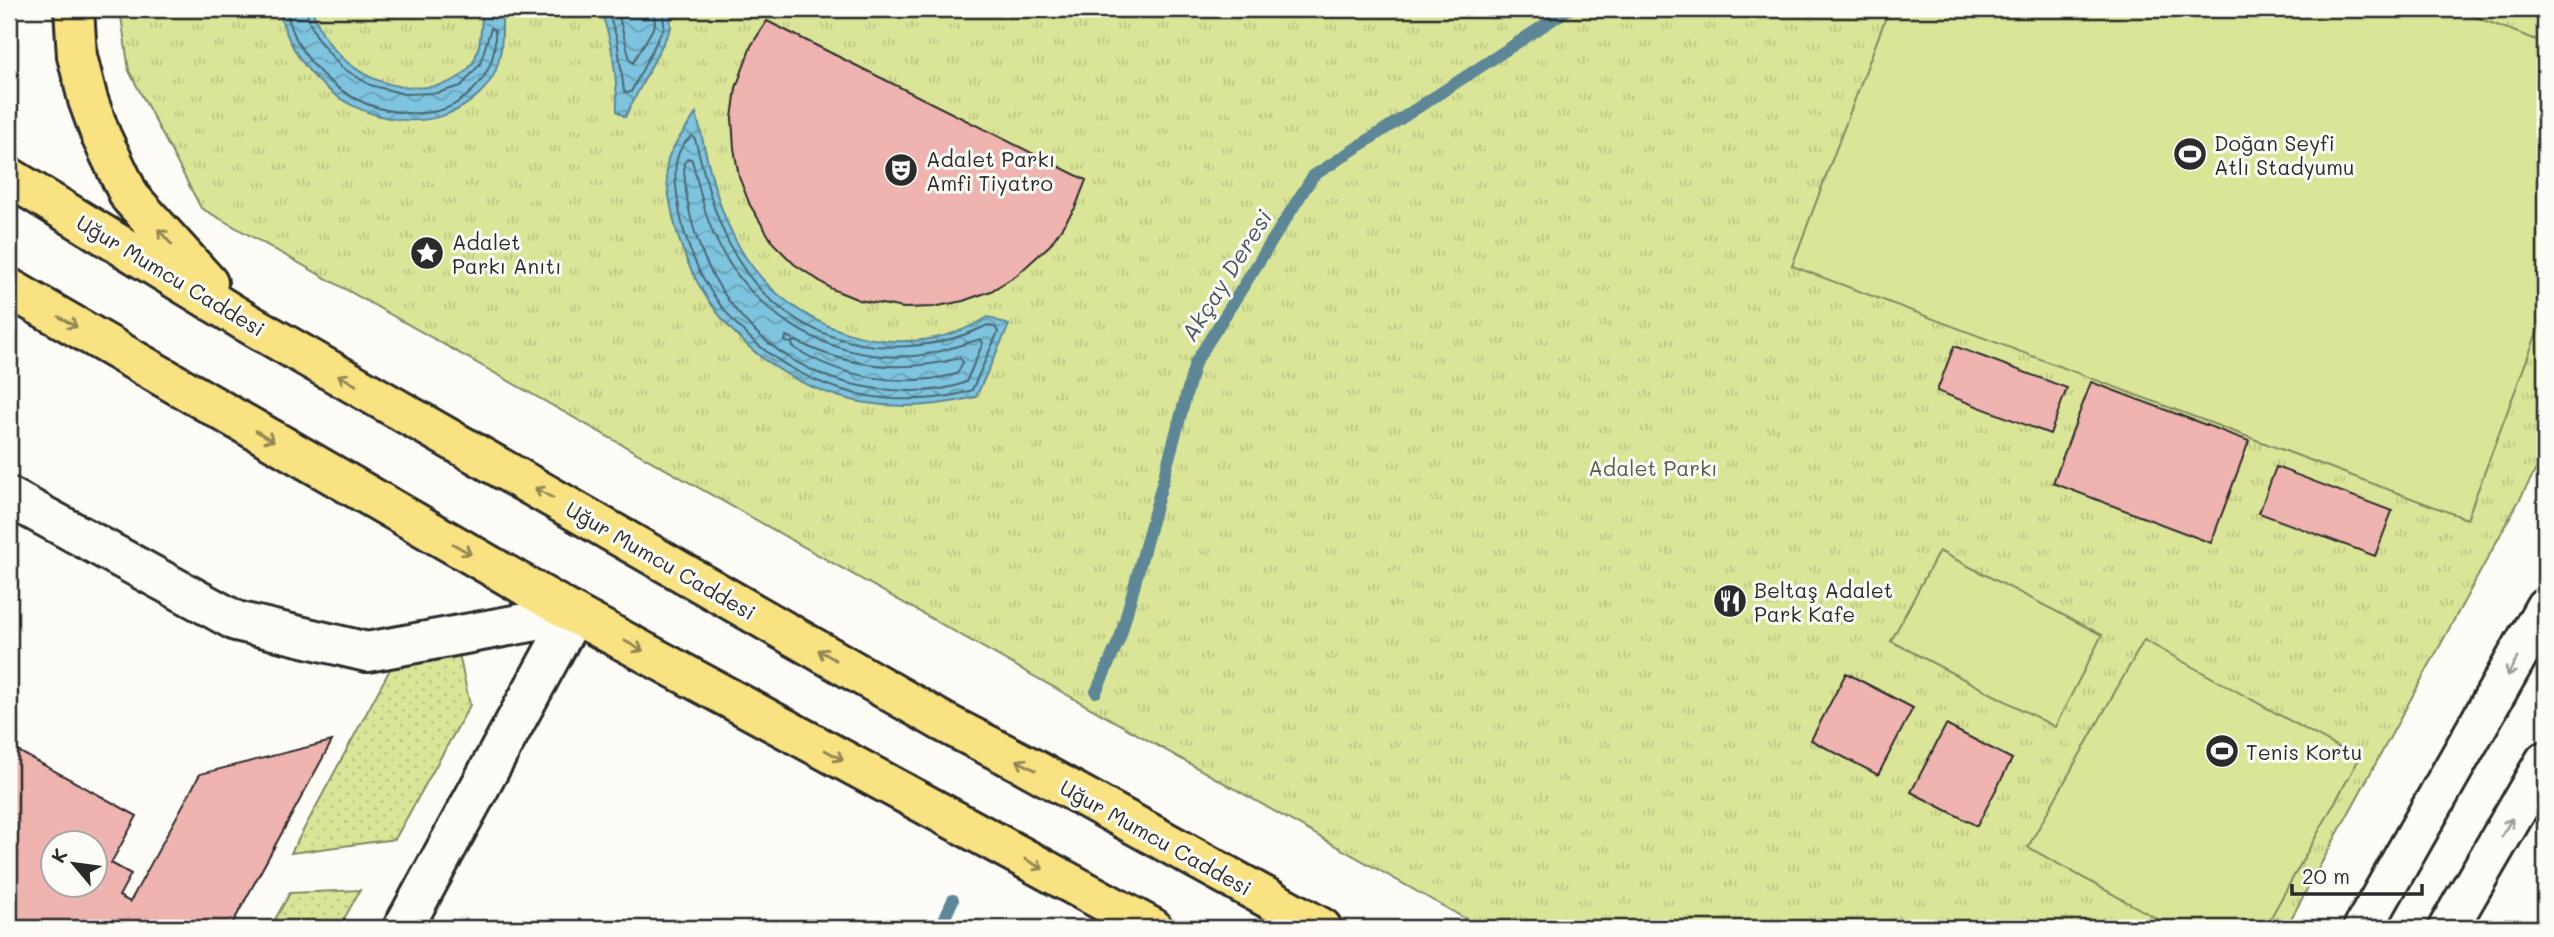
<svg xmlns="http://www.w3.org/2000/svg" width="2554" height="937" font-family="Mali,sans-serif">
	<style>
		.grass { fill: url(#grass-dots); stroke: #828862; stroke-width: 2 }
		.park { fill: url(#park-tufts); stroke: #828862; stroke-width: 2 }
		.garden { fill: #dae598; stroke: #828862; stroke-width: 2 }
		.water { fill: url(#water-waves); stroke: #5d8797; stroke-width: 2 }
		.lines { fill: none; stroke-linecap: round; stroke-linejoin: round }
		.shore { stroke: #4c6873; stroke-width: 2 }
		.stream { stroke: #5d8797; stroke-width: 12 }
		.building { fill: #efb4b0; stroke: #2b2b2b; stroke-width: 2; fill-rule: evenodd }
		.minor-casing { stroke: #2b2b2b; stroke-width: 44 }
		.major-casing { stroke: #2b2b2b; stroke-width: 44 }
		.minor { stroke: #fdfcf7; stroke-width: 38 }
		.major { stroke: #f8e281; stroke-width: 38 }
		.oneway { stroke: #928656 }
		.oneway2 { stroke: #9e9e9b }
		.labels { text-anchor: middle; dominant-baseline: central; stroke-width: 6; stroke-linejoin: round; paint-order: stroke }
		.poi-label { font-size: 21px; fill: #2b2b2b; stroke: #fdfcf7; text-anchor: start }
		.street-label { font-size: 21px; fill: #2b2b2b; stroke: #fdfcf7 }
		.park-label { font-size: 21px; fill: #575a46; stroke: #fdfcf7 }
		.water-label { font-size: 23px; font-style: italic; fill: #445961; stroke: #fdfcf7 }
	</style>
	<defs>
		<pattern id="grass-dots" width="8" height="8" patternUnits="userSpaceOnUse" patternTransform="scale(1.75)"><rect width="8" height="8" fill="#dae598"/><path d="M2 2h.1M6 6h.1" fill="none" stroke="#bbc583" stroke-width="1.8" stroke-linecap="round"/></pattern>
		<pattern id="park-tufts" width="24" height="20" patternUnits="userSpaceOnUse" patternTransform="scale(1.75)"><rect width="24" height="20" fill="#dae598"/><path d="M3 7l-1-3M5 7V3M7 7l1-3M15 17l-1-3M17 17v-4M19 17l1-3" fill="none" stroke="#bbc583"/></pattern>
		<pattern id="water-waves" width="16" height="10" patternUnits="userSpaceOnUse" patternTransform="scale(1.75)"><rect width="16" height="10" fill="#7ec4df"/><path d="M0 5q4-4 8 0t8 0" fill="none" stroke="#679fb5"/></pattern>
	</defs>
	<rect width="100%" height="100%" fill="#fdfcf7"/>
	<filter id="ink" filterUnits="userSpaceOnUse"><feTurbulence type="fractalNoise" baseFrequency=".0143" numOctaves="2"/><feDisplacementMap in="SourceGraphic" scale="14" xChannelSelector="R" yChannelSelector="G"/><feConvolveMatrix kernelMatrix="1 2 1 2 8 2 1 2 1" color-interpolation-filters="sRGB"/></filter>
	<g filter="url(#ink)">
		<path class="grass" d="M457 645 470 705 395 839 291 853 395 660Z
			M360 890 339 928H270L290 893Z"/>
		<path class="park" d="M120 9H2545V453L2286 928H1482L201 208 129 71Z"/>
		<path class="garden" d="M1889 9H2454L2545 43V311L2467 519 1792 266Z
			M1939 551 2102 635 2055 727 1891 641Z
			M2144 640 2359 759 2265 928H2174L2028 847Z"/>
		<path class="water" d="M279 9H312C328 59 374 92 428 87 447 85 463 79 473 62 481 47 481 31 482 14H502C502 34 503 53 495 72 492 80 486 87 480 93 438 136 366 124 324 86 301 66 285 38 279 9Z
			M600 9H670L671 28 625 117 617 111C617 76 613 42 600 9Z
			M696 113C707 156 715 202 736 241 782 330 900 371 988 317L1009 325 976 397C929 408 881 411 834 395 752 369 692 301 673 217 670 201 664 176 668 159 671 147 689 125 696 113Z"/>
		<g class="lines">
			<path class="shore" d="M286 9C298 66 349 109 407 113 434 115 455 109 474 89 490 73 496 53 495 31L491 28 480 64 461 86 437 93 404 94 370 85 341 67 319 41 309 21 306 9
				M607 9 617 39 624 91 627 93 631 92 664 27 663 9
				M617 9 630 60 633 63 655 25 654 9
				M692 136 695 139C706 180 715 222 738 260 792 348 899 368 988 325L996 328 998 332 972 390C947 399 919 400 893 399 782 392 688 305 677 194 674 172 673 150 692 136Z
				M688 158 692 160C697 179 701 198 707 217 736 304 822 364 914 356 938 354 959 345 981 339L983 343 966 382C943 392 916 392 892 390 770 383 686 282 684 163Z
				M786 336 792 338 793 342 796 341C849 368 903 373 960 358L963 362 957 374C901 388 841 378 793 347L792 343 785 342Z"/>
			<path class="stream" d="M1096 692 1120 638 1195 363 1313 176 1569 9
				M940 928 953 900"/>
		</g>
		<path class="building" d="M767 21 1086 180 1075 208 1050 245 1017 275 991 291 963 301 933 307 904 308 859 300 832 289 794 264 773 243 750 205 739 177 734 148 732 118 736 88 751 46Z
			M1954 346 2067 388 2050 434 1937 391Z
			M2091 382 2249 441 2211 543 2053 483Z
			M2276 467 2392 511 2375 556 2259 513Z
			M1846 673 1913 708 1878 775 1811 740Z
			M1946 725 2012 759 1977 826 1911 792Z
			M332 741 230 928H9V746L137 816 111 863 131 874 119 896 130 902 200 774ZM52 842H94V884H52Z"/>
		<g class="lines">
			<g class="minor-casing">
				<path id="minor" d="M9 497 236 621 367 652 574 614
					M403 928 574 614
					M2363 928 2545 607
					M2448 928 2545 761"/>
			</g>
			<g class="major-casing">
				<path id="major" d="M74 9 77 56 88 100 101 136 130 197 208 283
					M9 177 246 322 943 722 1026 765 1322 928
					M9 288 574 614 1153 928"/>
			</g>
			<use href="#minor" class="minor"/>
			<use href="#major" class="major"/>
		</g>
		<defs><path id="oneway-shaft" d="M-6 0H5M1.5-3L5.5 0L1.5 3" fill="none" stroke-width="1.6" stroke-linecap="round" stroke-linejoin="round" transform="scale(1.75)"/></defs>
		<g class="oneway">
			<use href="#oneway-shaft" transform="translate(165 237) rotate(-131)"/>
			<use href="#oneway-shaft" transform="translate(68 322) rotate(30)"/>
			<use href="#oneway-shaft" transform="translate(347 380) rotate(-150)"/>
			<use href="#oneway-shaft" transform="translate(265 436) rotate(30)"/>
			<use href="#oneway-shaft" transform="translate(544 493) rotate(-150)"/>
			<use href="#oneway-shaft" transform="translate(462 549) rotate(30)"/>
			<use href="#oneway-shaft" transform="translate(634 646) rotate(29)"/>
			<use href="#oneway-shaft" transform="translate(827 655) rotate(-150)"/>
			<use href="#oneway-shaft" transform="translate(834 755) rotate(29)"/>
			<use href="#oneway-shaft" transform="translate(1026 765) rotate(-152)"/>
			<use href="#oneway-shaft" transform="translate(1034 864) rotate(29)"/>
		</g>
		<g class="oneway2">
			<use href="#oneway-shaft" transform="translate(2512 667) rotate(119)"/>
			<use href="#oneway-shaft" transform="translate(2507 827) rotate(-60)"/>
		</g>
	</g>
	<defs>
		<g id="stadium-disc" transform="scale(1.75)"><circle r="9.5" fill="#2b2b2b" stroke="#fdfcf7"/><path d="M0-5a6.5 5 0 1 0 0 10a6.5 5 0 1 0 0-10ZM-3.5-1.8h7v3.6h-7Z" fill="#fff"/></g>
		<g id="theatre-disc" transform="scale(1.75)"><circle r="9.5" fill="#2b2b2b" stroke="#fdfcf7"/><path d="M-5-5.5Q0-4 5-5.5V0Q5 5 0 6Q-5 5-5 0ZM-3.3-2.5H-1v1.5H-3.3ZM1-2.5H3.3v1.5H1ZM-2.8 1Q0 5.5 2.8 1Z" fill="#fff"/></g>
		<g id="sight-disc" transform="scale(1.75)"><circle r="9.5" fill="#2b2b2b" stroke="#fdfcf7"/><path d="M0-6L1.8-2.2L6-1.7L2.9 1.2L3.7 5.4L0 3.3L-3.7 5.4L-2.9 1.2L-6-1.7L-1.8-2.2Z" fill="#fff"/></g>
		<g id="restaurant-disc" transform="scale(1.75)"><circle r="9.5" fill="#2b2b2b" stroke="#fdfcf7"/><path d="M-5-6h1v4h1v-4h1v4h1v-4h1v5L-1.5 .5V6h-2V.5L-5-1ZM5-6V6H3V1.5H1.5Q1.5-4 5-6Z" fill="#fff"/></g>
	</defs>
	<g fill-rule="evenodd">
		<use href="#stadium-disc" x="2190" y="154"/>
		<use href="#theatre-disc" x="901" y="170"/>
		<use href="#sight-disc" x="427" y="253"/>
		<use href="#restaurant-disc" x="1730" y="601"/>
		<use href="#stadium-disc" x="2222" y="751"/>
	</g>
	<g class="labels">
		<g class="poi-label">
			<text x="2214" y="142">Doğan Seyfi<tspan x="2214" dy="24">Atlı Stadyumu</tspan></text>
			<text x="926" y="158">Adalet Parkı<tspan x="926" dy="24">Amfi Tiyatro</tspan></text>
			<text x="452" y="241">Adalet<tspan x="452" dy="24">Parkı Anıtı</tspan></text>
			<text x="1754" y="589">Beltaş Adalet<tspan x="1754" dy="24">Park Kafe</tspan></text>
			<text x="2246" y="751">Tenis Kortu</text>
		</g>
		<g class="street-label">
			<text transform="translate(171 275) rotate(31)">Uğur Mumcu Caddesi</text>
			<text transform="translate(661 560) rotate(30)">Uğur Mumcu Caddesi</text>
			<text transform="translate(1156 837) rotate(29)">Uğur Mumcu Caddesi</text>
		</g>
		<g class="park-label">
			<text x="1653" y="467">Adalet Parkı</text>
		</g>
		<g class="water-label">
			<text transform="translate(1226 275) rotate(-58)">Akçay Deresi</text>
		</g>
	</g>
	<rect width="2554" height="937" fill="none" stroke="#fdfcf7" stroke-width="35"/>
	<rect x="18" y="18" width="2519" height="902" fill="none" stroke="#2b2b2b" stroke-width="2.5" filter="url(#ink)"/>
	<g transform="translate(74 864) rotate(299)"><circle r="33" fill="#fdfcf7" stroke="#a9a8a5" stroke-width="2"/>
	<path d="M0-5L12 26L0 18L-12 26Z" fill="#2b2b2b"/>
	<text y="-10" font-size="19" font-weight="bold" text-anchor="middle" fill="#2b2b2b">K</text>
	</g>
	<path d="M2292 884v10h130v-10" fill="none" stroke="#2b2b2b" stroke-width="3.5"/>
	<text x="2302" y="884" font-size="21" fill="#2b2b2b" stroke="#fdfcf7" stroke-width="5" paint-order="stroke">20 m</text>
</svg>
